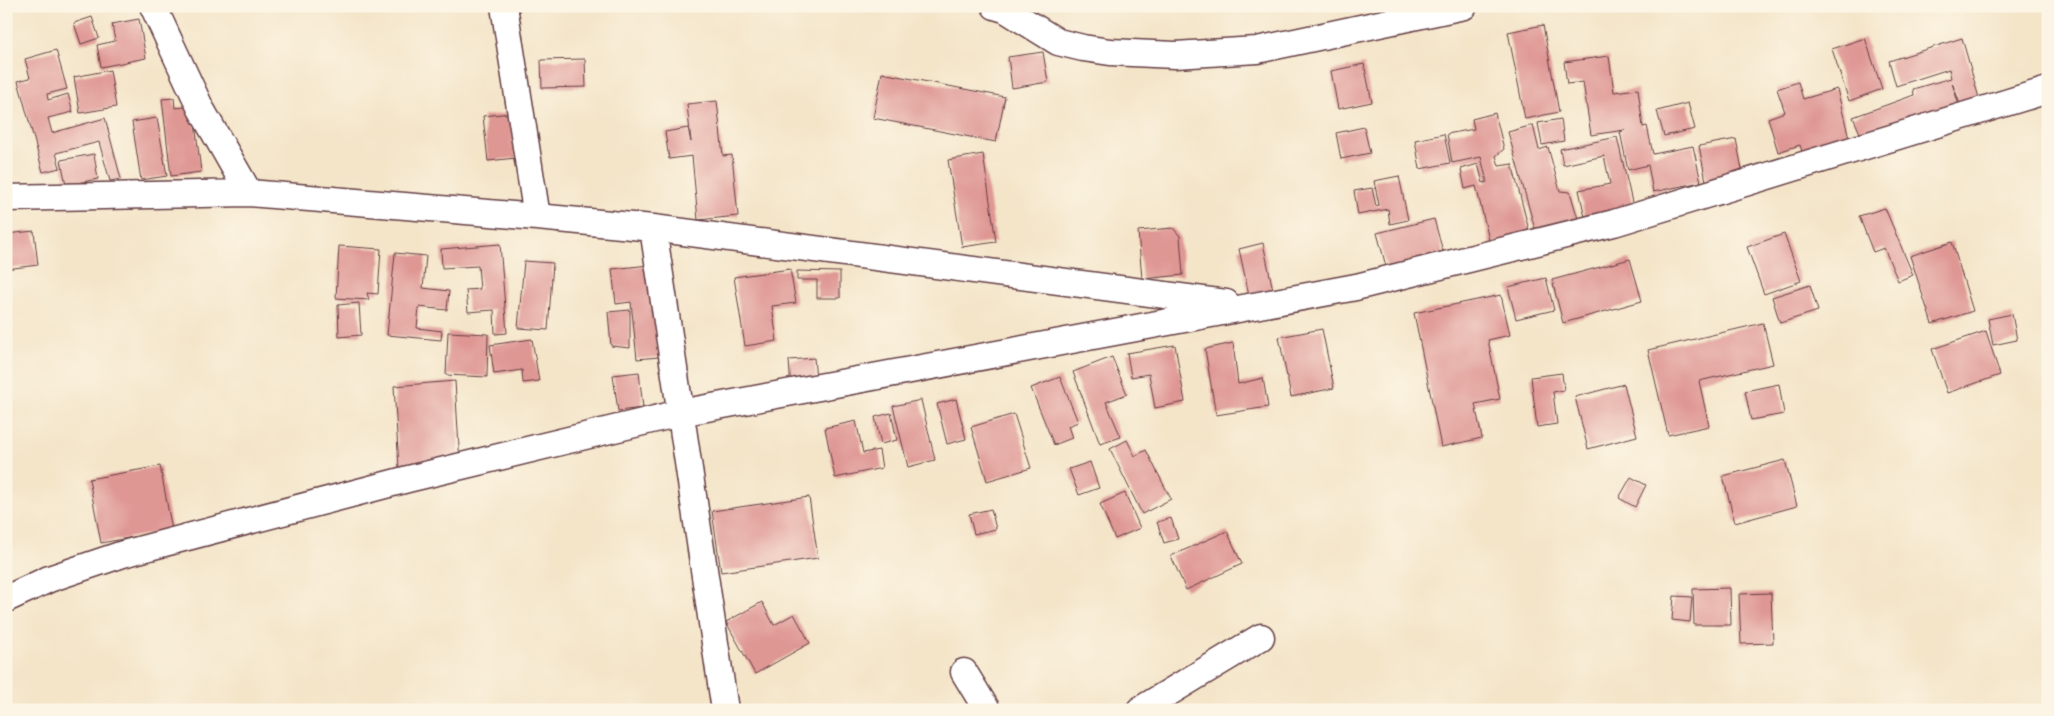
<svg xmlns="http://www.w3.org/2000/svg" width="2054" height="716" font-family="'Gochi Hand',sans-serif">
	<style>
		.building { fill: #df9794 }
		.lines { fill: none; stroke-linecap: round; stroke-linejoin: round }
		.street-casing { stroke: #643d43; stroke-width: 29 }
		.street { stroke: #fff; stroke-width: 26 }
	</style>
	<rect width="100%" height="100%" fill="#fcf5e5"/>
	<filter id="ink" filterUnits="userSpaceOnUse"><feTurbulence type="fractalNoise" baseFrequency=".02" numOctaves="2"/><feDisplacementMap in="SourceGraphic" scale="10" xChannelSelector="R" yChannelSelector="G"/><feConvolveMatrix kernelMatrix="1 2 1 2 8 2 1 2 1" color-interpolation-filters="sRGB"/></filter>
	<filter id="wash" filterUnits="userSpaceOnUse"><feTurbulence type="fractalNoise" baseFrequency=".0096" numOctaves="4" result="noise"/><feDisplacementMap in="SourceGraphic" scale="20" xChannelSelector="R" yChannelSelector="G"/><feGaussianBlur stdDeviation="1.12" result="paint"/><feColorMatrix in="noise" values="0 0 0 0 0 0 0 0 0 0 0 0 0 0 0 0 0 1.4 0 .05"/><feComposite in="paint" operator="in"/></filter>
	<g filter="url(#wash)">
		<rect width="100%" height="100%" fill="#f4e5c9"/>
		<g id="blocks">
			<path class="building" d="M92 17 99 38 81 44 74 23Z
				M139 19 146 58 101 67 97 45 115 41 112 24Z
				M1543 25 1559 112 1525 119 1508 32Z
				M1865 38 1882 89 1849 101 1832 49Z
				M1962 38 1981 105 1963 111 1952 83 1961 112 1865 145 1853 117 1914 95 1913 89 1951 78 1949 69 1896 86 1889 61Z
				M56 50 67 89 47 94 48 100 68 94 73 112 48 118 52 133 105 118 121 179 110 181 99 142 56 153 60 168 43 172 18 81 30 78 25 59Z
				M1043 52 1048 82 1012 88 1008 57Z
				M1609 56 1614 92 1638 89 1643 127 1647 126 1653 154 1693 146 1701 182 1653 192 1648 165 1628 170 1620 132 1625 130 1591 135 1583 82 1567 84 1564 62Z
				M585 59 586 87 542 88 541 60Z
				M1364 64 1372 102 1338 109 1331 71Z
				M110 70 116 107 80 113 74 77Z
				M882 73 1005 97 996 142 873 118Z
				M1798 82 1803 99 1837 89 1850 142 1804 158 1800 145 1778 152 1768 118 1785 112 1777 89Z
				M174 98 175 108 193 106 201 172 171 176 162 99Z
				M717 101 723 156 732 155 738 216 698 220 692 156 669 159 665 132 688 128 691 142 687 104Z
				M1688 103 1695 129 1664 136 1657 111Z
				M511 113 516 158 488 161 483 116Z
				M1495 113 1504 149 1496 156 1499 166 1512 164 1530 234 1490 244 1476 186 1465 189 1461 169 1478 164 1483 183 1487 182 1481 157 1452 163 1447 134 1474 129 1472 119Z
				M157 118 167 176 141 180 132 122Z
				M1561 119 1564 141 1542 145 1538 123Z
				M1533 125 1539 150 1548 147 1560 191 1570 192 1579 222 1536 233 1508 132Z
				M1364 127 1370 153 1341 159 1336 133Z
				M1444 134 1450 163 1420 169 1415 140Z
				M1617 137 1634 211 1586 222 1579 190 1610 184 1604 156 1563 165 1560 149Z
				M1736 139 1743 174 1706 181 1699 146Z
				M94 154 98 179 66 185 61 160Z
				M983 154 996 242 962 247 948 160Z
				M1399 176 1408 220 1390 224 1388 209 1358 215 1354 191 1372 188 1376 206 1379 205 1374 181Z
				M1885 208 1913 275 1898 281 1884 248 1873 252 1859 216Z
				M1434 219 1444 255 1387 270 1377 233Z
				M1173 228 1180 236 1183 275 1142 279 1138 231Z
				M34 231 38 265 6 269V234Z
				M1784 234 1801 281 1764 294 1747 247Z
				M1952 242 1973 311 1932 324 1910 256Z
				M1263 243 1273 290 1249 295 1239 249Z
				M500 244 507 333 495 334 494 310 468 312 466 290 480 289 478 266 442 268 441 249Z
				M339 246 381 249 378 294 367 293 369 300 336 298Z
				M395 253 426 256 423 288 449 291 447 310 419 307 417 328 442 331 441 340 387 335Z
				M1630 259 1642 301 1563 323 1552 280Z
				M524 261 553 263 548 330 518 328Z
				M649 265 659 357 637 359 631 302 616 304 612 269Z
				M790 269 796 303 772 306 777 341 745 346 734 277Z
				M797 271 840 272V298H817V280H797Z
				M1546 278 1554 310 1516 319 1508 287Z
				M1810 285 1818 311 1780 323 1772 297Z
				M1501 295 1510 335 1488 340 1500 399 1475 404 1482 438 1441 447 1414 313Z
				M359 303 361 335 339 337 338 305Z
				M630 310V348L611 346 608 312Z
				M2012 314 2017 340 1993 345 1988 319Z
				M1763 323 1773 364 1699 381 1709 426 1668 435 1648 350Z
				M1322 329 1334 388 1291 397 1279 337Z
				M1986 331 2000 375 1947 393 1932 349Z
				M448 332 488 334 487 377 446 375Z
				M532 339 539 381 523 383 522 370 494 374 490 345Z
				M1233 343 1238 384 1263 378 1268 407 1216 415 1205 349Z
				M1175 345 1185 402 1155 408 1149 374 1131 377 1127 353Z
				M1112 357 1127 394 1106 402 1121 437 1100 444 1073 372Z
				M814 358 817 389 791 391 789 360Z
				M639 372 643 408 618 411 613 375Z
				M1562 373 1564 390 1553 392 1557 424 1537 427 1531 377Z
				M1060 377 1078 422 1068 426 1072 438 1054 445 1031 388Z
				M455 381 460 464 399 468 394 386Z
				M1624 384 1637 436 1588 449 1575 397Z
				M1779 384 1784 414 1751 420 1745 391Z
				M956 399 966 439 947 444 937 404Z
				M921 400 935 460 908 467 893 406Z
				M891 413 897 440 881 444 875 417Z
				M1014 414 1031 468 987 481 971 427Z
				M856 421 863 453 879 450 882 468 835 478 825 428Z
				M1127 440 1135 456 1146 450 1171 499 1142 514 1110 449Z
				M1785 460 1797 506 1735 523 1723 476Z
				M1090 462 1099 488 1079 495 1069 469Z
				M160 466 172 530 101 543 89 479Z
				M1631 477 1646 485 1635 507 1619 498Z
				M1125 493 1140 528 1115 539 1100 504Z
				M809 497 818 558 721 572 712 511Z
				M991 509 996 529 974 534 969 514Z
				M1171 518 1178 539 1164 543 1157 522Z
				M1227 531 1242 564 1186 590 1171 556Z
				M1730 588 1731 625H1694L1693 589Z
				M1771 593 1773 643 1741 644 1739 594Z
				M1674 596 1692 597 1690 622 1672 620Z
				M762 602 774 625 794 614 810 643 755 674 726 622Z"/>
		</g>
	</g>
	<g filter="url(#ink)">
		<use href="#blocks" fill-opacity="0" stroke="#643d43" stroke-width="1"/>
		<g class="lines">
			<g class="street-casing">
				<path id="street" d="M153 6 201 109 249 193
					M504 6 537 217
					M995 6 1005 9 1058 42 1083 48 1110 52 1175 55 1257 50 1464 6
					M6 198 249 193 537 217 653 228 1226 303
					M653 228 725 710
					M6 599 49 579 123 554 408 479 680 413 1356 287 1614 223 2048 90
					M964 672 987 710
					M1140 710 1261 637"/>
			</g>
			<use href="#street" class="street"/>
		</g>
	</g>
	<rect width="2054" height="716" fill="none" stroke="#fcf5e5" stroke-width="25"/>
</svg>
